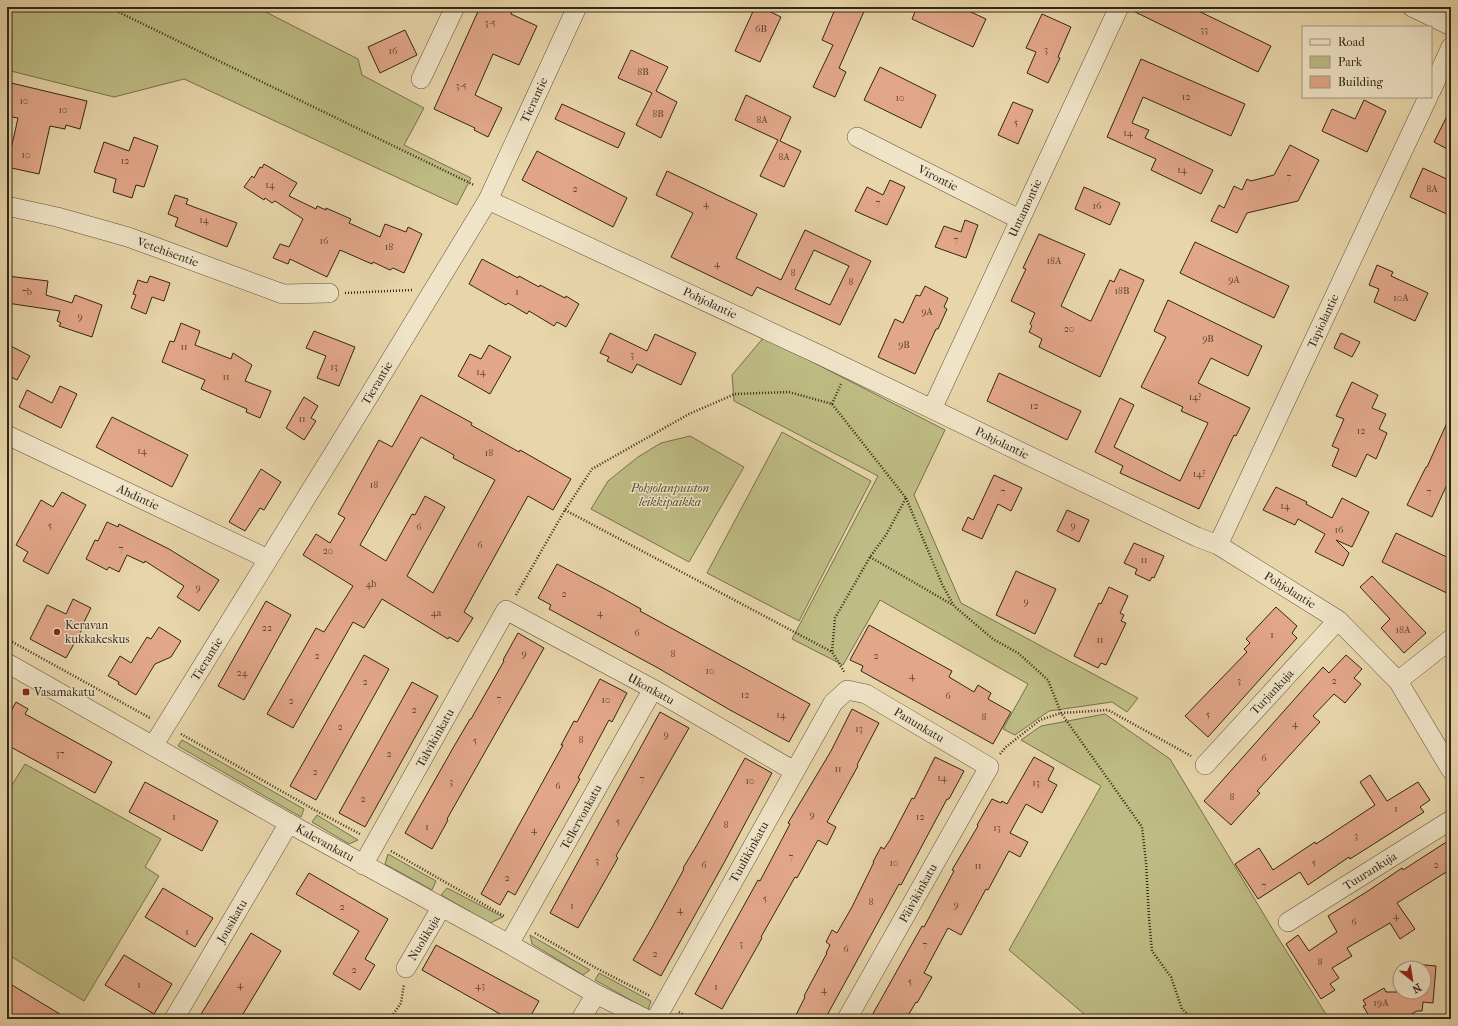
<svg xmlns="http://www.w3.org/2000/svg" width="1458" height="1026" font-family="'IM FELL French Canon',serif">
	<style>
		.green { fill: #bebc84; stroke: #78714d }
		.building { fill: #e2a789; stroke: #322616; fill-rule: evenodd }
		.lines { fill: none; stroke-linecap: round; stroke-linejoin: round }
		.minor-casing { stroke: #60523b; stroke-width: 20 }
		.path { stroke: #322616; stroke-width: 2.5; stroke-dasharray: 1 2; stroke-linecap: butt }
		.minor { stroke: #f0e4c8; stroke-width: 19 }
		.poi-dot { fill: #8f2418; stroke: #f0e4c8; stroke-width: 1.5 }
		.labels { text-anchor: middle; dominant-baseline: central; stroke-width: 3; stroke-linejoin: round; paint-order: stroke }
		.number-label { font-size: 10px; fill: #5e4633 }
		.street-label { font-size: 12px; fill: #322616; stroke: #f0e4c8 }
		.park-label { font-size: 12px; font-style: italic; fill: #554c32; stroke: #f0e4c8 }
		.poi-label { font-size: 12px; fill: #322616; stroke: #f0e4c8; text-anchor: start }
	</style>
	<rect width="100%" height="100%" fill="#e8d6aa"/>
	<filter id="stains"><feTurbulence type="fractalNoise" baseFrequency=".005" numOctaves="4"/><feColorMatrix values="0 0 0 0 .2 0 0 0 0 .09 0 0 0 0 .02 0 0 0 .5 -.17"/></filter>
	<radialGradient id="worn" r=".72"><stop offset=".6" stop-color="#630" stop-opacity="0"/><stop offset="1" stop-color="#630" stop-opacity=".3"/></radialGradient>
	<path class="green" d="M7 7H256L358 59 362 75 424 108 404 145 471 178 457 205 184 79 114 97 7 70Z
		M764 337 945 430 914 495 961 603 1138 698 1127 712 1112 702 1049 711 1015 735 1003 729 1028 684 880 600 843 665 792 639 878 476 734 401 732 375Z
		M782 432 871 481 799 621 707 573Z
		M690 436 744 467 689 562 591 509 608 481 638 457 661 443Z
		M1105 714 1170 759 1275 933 1329 1019H1090L1009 950 1101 786 1021 740 1041 726Z
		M182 740 304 809 301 817 178 746Z
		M25 764 161 839 145 867 159 876 84 1001 7 954V793Z
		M317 815 358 840 349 844 312 822Z
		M388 854 436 881 432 890 385 864Z
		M447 888 503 917 490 923 441 895Z
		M530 935 590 970 583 975 532 944Z
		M599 973 651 1001 648 1010 595 980Z"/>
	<path class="building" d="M480 7H514L511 14 537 26 519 65 493 54 475 95 502 108 488 137 474 130 475 128 434 109Z
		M755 7H760L781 17 760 62 735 51Z
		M836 7H866L839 68 846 72 835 97 813 87 833 45 822 40Z
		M917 7H960L986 19 973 47 912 19Z
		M1130 7H1190L1271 46 1258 72 1129 9Z
		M1042 14 1071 27 1058 57 1060 58 1048 83 1027 73 1036 52 1026 48Z
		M405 30 417 55 380 73 368 47Z
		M631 50 668 67 656 91 677 102 661 138 636 125 652 93 618 78Z
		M1141 59 1245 104 1231 136 1143 97 1132 123 1149 130 1145 138 1213 170 1201 194 1151 170 1156 159 1107 137Z
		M880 67 936 95 921 128 864 100Z
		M7 82 87 101 80 129 66 125 65 129 50 126 39 174 7 167 18 118 7 116Z
		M746 95 791 117 780 141 801 151 784 187 760 176 778 140 735 120Z
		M1364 100 1386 111 1367 152 1322 131 1332 109 1355 119Z
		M1013 102 1033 110 1018 144 998 135Z
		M562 104 625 133 618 148 555 119Z
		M1451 108V151L1434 142Z
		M134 137 158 146 144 187 136 185 132 198 113 192 116 179 94 172 104 142 129 151Z
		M1290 145 1319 160 1298 201 1247 213 1237 233 1211 221 1219 205 1224 208 1234 186 1242 190 1247 179 1251 181 1274 175Z
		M537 151 627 198 613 227 522 180Z
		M264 164 297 183 289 196 316 209 317 206 326 210V208L351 219 349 223 380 237 385 224 406 232 408 227 422 234 404 273 393 268 390 270 373 262 372 264 340 250 327 277 290 259 288 264 273 258 280 244 289 247 303 219 275 201 272 203 265 198 264 200 244 187 252 176 254 178 260 167 262 168Z
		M1423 168 1451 181V216L1410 197Z
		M667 171 757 214 736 258 781 280 805 230 871 261 840 325 757 287 752 296 671 257 693 213 656 195ZM814 250 849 266 830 305 795 289Z
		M890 180 905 187 887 225 855 211 867 187 883 195Z
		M1084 187 1120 203 1110 225 1075 209Z
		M175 195 188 199 186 204 237 223 227 247 175 226 178 218 168 214Z
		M965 220 978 225 966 258 935 247 944 226 961 232Z
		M1039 234 1085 254 1061 306 1090 321H1091L1110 280 1114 282 1120 269 1144 280 1100 377 1039 347 1042 339 1029 332 1032 326 1030 324 1035 313 1011 301 1026 269 1023 268Z
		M1195 242 1289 286 1274 318 1180 273Z
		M482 259 518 278 519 276 539 287 540 285 565 298 566 296 579 304 566 327 557 322 554 326 529 311 527 314 508 303 506 305 469 284Z
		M1377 265 1393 272 1391 276 1428 293 1415 321 1374 302 1379 289 1369 285Z
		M7 276 48 281 46 295 72 303 75 295 102 305 92 337 59 326 61 323 57 321 60 311 7 303Z
		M150 276 170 283 164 301 152 297 146 314 131 308 136 295 133 294 138 280 147 283Z
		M925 286 948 298 944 307 947 309 938 329H936L915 374 878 357 895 319 903 323 916 295 920 296Z
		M1168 300 1262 346 1248 376 1211 358 1198 383 1250 408 1236 436 1234 435 1199 509 1120 473 1123 466 1095 452 1120 398 1134 405 1114 447 1180 481 1208 423 1181 411 1183 407 1141 387 1166 337 1154 331Z
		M181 323 200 331 195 345 231 359 233 353 252 365 245 381 271 391 260 418 246 412 247 409 201 389 205 380 162 362 170 341 174 342Z
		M314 331 355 347 339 386 317 378 326 356 306 348Z
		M610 333 647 351 655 334 696 353 681 385 637 364 632 373 607 361 609 357 600 353Z
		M1341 333 1360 342 1352 357 1334 348Z
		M7 344 30 356 17 380 7 375Z
		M489 345 511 357 490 394 458 376 470 354 481 359Z
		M999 373 1081 411 1067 440 987 401Z
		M1352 382 1378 395 1372 408 1386 414 1379 429 1387 433 1376 459 1367 454 1356 477 1332 466 1339 449 1332 446 1344 419 1336 416Z
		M60 386 77 394 61 428 19 407 27 390 52 403Z
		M421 395 472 423 471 425 519 452 520 450 571 479 553 510 528 496 464 612 473 618 458 642 449 637 448 639 382 599 364 628 353 622 293 728 267 714 316 628 324 632 353 586 303 555 316 534 330 543 345 518 338 514 379 440 392 447ZM421 437 454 455 453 458 495 480 433 593 407 576 445 507 425 496 415 515 412 514 386 561 360 545Z
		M304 397 318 406 311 418 316 421 304 440 286 428Z
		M1451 414V476L1432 517 1407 505 1426 467H1427Z
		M112 417 188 455 172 487 96 447Z
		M261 469 281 482 264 510 260 508 245 531 229 522Z
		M994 475 1022 488 1011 511 998 504 982 539 962 530 968 517 973 520Z
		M1276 487 1307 502 1306 504 1332 518 1342 498 1369 512 1352 547 1336 540 1349 553 1343 566 1315 552 1325 534 1298 519 1295 525 1263 510Z
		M62 492 86 505 48 574 23 561 28 552 16 545 41 500 53 507Z
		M1067 510 1089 520 1079 542 1057 531Z
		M107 522 118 527 119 524 169 549 219 580 199 611 177 597 184 586 145 561 144 563 127 555 119 572 109 567 107 570 86 559 95 540 98 541Z
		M1396 533 1451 559V595L1382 562Z
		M1134 543 1164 556 1154 578 1152 577 1150 581 1135 574 1137 569 1124 563Z
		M557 564 605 589 641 609 640 611 810 704 789 742 730 710 658 668 549 609 551 605 538 598Z
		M1016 571 1056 589 1035 634 996 615Z
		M1372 576 1426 633 1404 653 1381 628 1390 619 1360 587Z
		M1109 587 1128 596 1120 613 1124 615 1121 621 1126 623 1106 665 1101 663 1098 668 1074 656 1099 603 1101 604Z
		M73 599 91 608 83 624H85L66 658 30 639 47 605 66 614Z
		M266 601 291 615 244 700 218 686Z
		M1276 607 1297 626 1292 633 1297 638 1208 737 1185 716 1247 652 1244 649 1250 643 1246 639Z
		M869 625 952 671 949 677 974 692 978 685 991 693 988 699 1011 712 993 744 861 671 863 666 850 660Z
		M159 627 181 641 171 657 155 664 136 695 118 684 119 682 108 676 120 656 131 663 147 637 151 639Z
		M518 633 544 648 447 819 448 820 432 849 405 833 453 748 470 719H471L504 661 503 660Z
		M364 655 389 669 316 800 290 786Z
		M1346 655 1362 669 1354 678 1361 684 1345 703 1334 694 1313 716 1320 722 1257 791 1260 793 1231 825 1204 801 1323 667 1329 673Z
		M600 679 627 693 612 722 609 720 578 778 580 779 515 895 508 891 500 905 481 894 563 745H561L574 721 577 722Z
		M412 682 438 696 365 827 339 813Z
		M16 702 28 709 25 714 112 762 95 793 7 745V719Z
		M852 709 879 723 857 765 858 766 827 822 836 827 827 845 818 840 797 878 795 877 761 937 762 938 722 1009 695 994 758 880 760 881 790 824 788 823 831 751Z
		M660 712 689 728 616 856 618 858 578 928 550 913Z
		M935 757 964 771 949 799H947L901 885 899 884 825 1019H794L805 997 804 996 827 953H826L830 945 826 942 832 930 837 933 852 907 874 862H873L881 847 884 849 890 840 912 798 914 799Z
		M1034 757 1054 768 1048 780 1057 785 1042 813 1026 804 1010 833 1028 842 1020 857 1009 851 988 890 986 889 961 935 948 928 924 973 932 977 917 1003 916 1002 906 1019H870L922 926 924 927 954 871 952 870 978 826 977 825 992 799 1001 803 1002 801 1007 804Z
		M745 758 772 773 725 861 661 976 633 960 650 931 684 869 683 868 697 845Z
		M1370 775 1387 801 1418 782 1430 800 1420 807 1424 812 1350 859 1349 857 1308 885 1300 872 1258 899 1235 864 1259 848 1273 870 1315 842 1316 844 1375 805 1360 782Z
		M145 782 218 821 202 851 129 812Z
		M1451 839V869L1397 903 1415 929 1400 939 1390 923 1347 948 1352 956 1332 968 1339 978 1330 984 1335 990 1321 999 1286 944 1298 935 1309 951 1337 932 1328 916 1368 891 1402 868 1403 870Z
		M309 873 388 919 365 959 375 965 360 990 333 974 359 931 296 894Z
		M163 888 213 918 195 947 145 917Z
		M251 933 281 951 240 1019H198Z
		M436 945 539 1001 529 1019H509L422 970Z
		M124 955 172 984 154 1014 105 985Z
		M1415 964 1436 966 1433 1003 1423 1002 1422 1011H1417L1402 1019H1371L1363 1006 1366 1005 1363 1000 1384 988 1386 992H1424V968H1415Z
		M7 982 68 1019H12L7 1016Z"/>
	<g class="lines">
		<g class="minor-casing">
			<path id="minor" d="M1412 7 1451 26
				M421 79 455 7
				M1431 91 1451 47
				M857 137 1019 219
				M488 200 820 355 1197 537 1218 545 1338 620 1398 681 1451 770
				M7 206 57 217 128 237 283 294 329 293
				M932 409 1119 7
				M7 435 268 559
				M1218 545 1428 97
				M7 663 301 830 509 944 596 994 646 1019
				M1398 681 1451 639
				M153 746 364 404 488 200 577 7
				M1205 765 1338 620
				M363 865 506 610 653 689 794 771
				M1288 922 1451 820
				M509 944 653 689
				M406 968 441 908
				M174 1019 289 823
				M581 1019 596 994
				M656 1019 833 703 847 690 866 694 989 767 847 1019"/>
		</g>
		<path class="path" d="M108 7 474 185
			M345 293 412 290
			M832 404 841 384
			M906 498 942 584 954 606 993 639 1018 653 1048 680 1061 713 1142 827 1146 862 1149 918 1152 951 1171 977 1182 1009 1193 1019
			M565 510 832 652
			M870 557 953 605
			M516 595 565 510 592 469 689 414 735 394 789 392 832 404 906 498 886 535 870 557 835 618 832 652 845 673
			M7 639 150 718
			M181 734 313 809 360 834
			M1000 754 1006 747 1040 720 1061 713 1108 710 1191 756
			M391 851 504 916
			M535 933 596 968 650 996
			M679 1012 690 1019
			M390 1019 401 1003 404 984"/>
		<use href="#minor" class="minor"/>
	</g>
	<g class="poi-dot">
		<circle cx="57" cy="632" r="4"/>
		<rect x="22" y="688" width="8" height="8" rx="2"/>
	</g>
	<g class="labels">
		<g class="number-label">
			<text x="490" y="23">3-5</text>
			<text x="761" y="29">6B</text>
			<text x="1204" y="30">33</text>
			<text x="1046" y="50">3</text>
			<text x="393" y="51">16</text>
			<text x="643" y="72">8B</text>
			<text x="461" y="86">3-5</text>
			<text x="1186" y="97">12</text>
			<text x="900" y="98">10</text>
			<text x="24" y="101">10</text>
			<text x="63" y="110">10</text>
			<text x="658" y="114">8B</text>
			<text x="762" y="120">8A</text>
			<text x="1016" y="123">5</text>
			<text x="1128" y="133">14</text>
			<text x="26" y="155">10</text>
			<text x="784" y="157">8A</text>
			<text x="125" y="161">12</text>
			<text x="1182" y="170">14</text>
			<text x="1289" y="177">7</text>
			<text x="270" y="185">14</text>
			<text x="575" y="189">2</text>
			<text x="1432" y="189">8A</text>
			<text x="878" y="203">7</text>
			<text x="706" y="204">4</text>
			<text x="1097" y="206">16</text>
			<text x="204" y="220">14</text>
			<text x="956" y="240">7</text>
			<text x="324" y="241">16</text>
			<text x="389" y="247">18</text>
			<text x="1054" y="261">18A</text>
			<text x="717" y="264">4</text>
			<text x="793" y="273">8</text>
			<text x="1234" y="280">9A</text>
			<text x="851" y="282">8</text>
			<text x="1122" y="291">18B</text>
			<text x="27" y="292">7b</text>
			<text x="517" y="292">1</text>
			<text x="1401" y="298">10A</text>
			<text x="927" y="312">9A</text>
			<text x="80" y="317">9</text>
			<text x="1069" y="329">20</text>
			<text x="1208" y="339">9B</text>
			<text x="904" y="345">9B</text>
			<text x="184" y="347">11</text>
			<text x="632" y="355">3</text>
			<text x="334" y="367">13</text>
			<text x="481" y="372">14</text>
			<text x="226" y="377">11</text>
			<text x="1195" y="397">14?</text>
			<text x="1034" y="406">12</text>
			<text x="302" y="419">11</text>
			<text x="1361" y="431">12</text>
			<text x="142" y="451">14</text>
			<text x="489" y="453">18</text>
			<text x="1199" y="474">14?</text>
			<text x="374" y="485">18</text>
			<text x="1003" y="492">7</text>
			<text x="1429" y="492">7</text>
			<text x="1285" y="506">14</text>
			<text x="50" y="526">5</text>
			<text x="1073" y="526">9</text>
			<text x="419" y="527">6</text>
			<text x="1339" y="530">16</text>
			<text x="480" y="545">6</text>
			<text x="121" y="549">7</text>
			<text x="328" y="551">20</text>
			<text x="1144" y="560">11</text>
			<text x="371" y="584">4b</text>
			<text x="198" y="588">9</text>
			<text x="564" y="594">2</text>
			<text x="1026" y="602">9</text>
			<text x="436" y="613">4a</text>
			<text x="600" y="613">4</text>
			<text x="267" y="628">22</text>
			<text x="1403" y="630">18A</text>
			<text x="637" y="633">6</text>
			<text x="1272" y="635">1</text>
			<text x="1100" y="640">11</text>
			<text x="524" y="654">9</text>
			<text x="673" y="654">8</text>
			<text x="317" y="656">2</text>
			<text x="876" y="656">2</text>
			<text x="710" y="671">10</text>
			<text x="242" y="673">24</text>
			<text x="912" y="676">4</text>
			<text x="1239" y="681">3</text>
			<text x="1334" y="681">2</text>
			<text x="365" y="682">2</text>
			<text x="745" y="695">12</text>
			<text x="948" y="696">6</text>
			<text x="499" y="699">7</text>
			<text x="606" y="700">10</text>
			<text x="291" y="701">2</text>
			<text x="414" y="710">2</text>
			<text x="781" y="715">14</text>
			<text x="1208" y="715">5</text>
			<text x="984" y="717">8</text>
			<text x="1295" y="724">4</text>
			<text x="340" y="727">2</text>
			<text x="859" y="729">13</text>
			<text x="666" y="735">9</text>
			<text x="581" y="740">8</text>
			<text x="475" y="741">5</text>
			<text x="60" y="754">37</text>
			<text x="389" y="754">2</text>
			<text x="1264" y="758">6</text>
			<text x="838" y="769">11</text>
			<text x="315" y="772">2</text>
			<text x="942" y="778">14</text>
			<text x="642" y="779">7</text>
			<text x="750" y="781">10</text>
			<text x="451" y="782">3</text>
			<text x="1036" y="783">13</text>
			<text x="558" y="786">6</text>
			<text x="1232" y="797">8</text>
			<text x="363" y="799">2</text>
			<text x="1396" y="809">1</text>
			<text x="812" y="815">9</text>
			<text x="174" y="817">1</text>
			<text x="920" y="817">12</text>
			<text x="618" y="822">5</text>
			<text x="726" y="825">8</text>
			<text x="427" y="827">1</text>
			<text x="997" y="828">13</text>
			<text x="534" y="830">4</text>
			<text x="1356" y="836">3</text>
			<text x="791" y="857">7</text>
			<text x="597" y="861">3</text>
			<text x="894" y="863">10</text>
			<text x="1314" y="863">5</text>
			<text x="704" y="865">6</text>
			<text x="1436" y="865">2</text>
			<text x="978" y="866">11</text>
			<text x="507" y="878">2</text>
			<text x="1264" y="886">7</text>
			<text x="765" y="899">5</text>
			<text x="871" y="902">8</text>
			<text x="956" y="905">9</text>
			<text x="572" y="906">1</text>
			<text x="342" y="907">2</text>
			<text x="680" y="910">4</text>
			<text x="1396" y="916">4</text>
			<text x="1354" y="922">6</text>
			<text x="187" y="932">1</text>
			<text x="741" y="944">3</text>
			<text x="925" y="945">7</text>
			<text x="846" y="949">6</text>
			<text x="655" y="954">2</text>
			<text x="1320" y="962">8</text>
			<text x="354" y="970">2</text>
			<text x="910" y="982">5</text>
			<text x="139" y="985">1</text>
			<text x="240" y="985">4</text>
			<text x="480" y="986">43</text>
			<text x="716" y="987">1</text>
			<text x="824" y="990">4</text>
			<text x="1381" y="1003">19A</text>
		</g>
		<g class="street-label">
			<text transform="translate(534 100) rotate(-65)">Tierantie</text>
			<text transform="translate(938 178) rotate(27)">Virontie</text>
			<text transform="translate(1025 208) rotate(-65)">Untamontie</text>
			<text transform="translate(168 252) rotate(20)">Vetehisentie</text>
			<text transform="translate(710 303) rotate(25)">Pohjolantie</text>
			<text transform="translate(1323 321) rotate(-65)">Tapiolantie</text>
			<text transform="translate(377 383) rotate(-59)">Tierantie</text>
			<text transform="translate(1002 443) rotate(26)">Pohjolantie</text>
			<text transform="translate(138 497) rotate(25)">Ahdintie</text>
			<text transform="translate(1290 590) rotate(32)">Pohjolantie</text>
			<text transform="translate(207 659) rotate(-58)">Tierantie</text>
			<text transform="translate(651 689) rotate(29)">Ukonkatu</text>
			<text transform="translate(1272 692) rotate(-47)">Turjankuja</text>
			<text transform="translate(919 725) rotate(31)">Panunkatu</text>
			<text transform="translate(435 738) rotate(-61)">Talvikinkatu</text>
			<text transform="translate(581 817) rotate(-61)">Tellervonkatu</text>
			<text transform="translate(325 843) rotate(29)">Kalevankatu</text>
			<text transform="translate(749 852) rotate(-61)">Tuulikinkatu</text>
			<text transform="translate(1370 871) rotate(-32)">Tuurankuja</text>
			<text transform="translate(918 893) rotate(-61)">Päivikinkatu</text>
			<text transform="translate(232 921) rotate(-60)">Jousikatu</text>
			<text transform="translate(424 938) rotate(-59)">Nuolikuja</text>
		</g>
		<g class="park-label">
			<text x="670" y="488">Pohjolanpuiston<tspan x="670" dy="14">leikkipaikka</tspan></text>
		</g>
		<g class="poi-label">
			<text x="65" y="625">Keravan<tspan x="65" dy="14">kukkakeskus</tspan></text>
			<text x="34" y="692">Vasamakatu</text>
		</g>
	</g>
	<rect width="1458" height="1026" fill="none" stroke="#e8d6aa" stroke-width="24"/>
	<rect x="8" y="8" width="1442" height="1010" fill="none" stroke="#322616" stroke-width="2"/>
	<rect x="12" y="12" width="1434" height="1002" fill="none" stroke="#322616"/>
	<rect x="1302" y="26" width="130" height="72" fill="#f0e4c8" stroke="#a49881"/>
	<rect x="1310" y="39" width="20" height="6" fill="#f0e4c8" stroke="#a49881"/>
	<text x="1338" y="46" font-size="12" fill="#322616">Road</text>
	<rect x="1310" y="56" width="20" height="12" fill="#bebc84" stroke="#a49881"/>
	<text x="1338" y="66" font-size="12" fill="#322616">Park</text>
	<rect x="1310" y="76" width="20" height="12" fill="#e2a789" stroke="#a49881"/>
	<text x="1338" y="86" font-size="12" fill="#322616">Building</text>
	<g transform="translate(1412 980) rotate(150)"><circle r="19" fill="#f0e4c8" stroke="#a49881"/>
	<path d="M0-3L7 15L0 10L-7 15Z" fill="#8f2418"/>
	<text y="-6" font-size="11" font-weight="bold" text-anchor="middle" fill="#322616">N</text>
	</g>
	<rect width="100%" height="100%" filter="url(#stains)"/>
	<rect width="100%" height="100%" fill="url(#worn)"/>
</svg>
